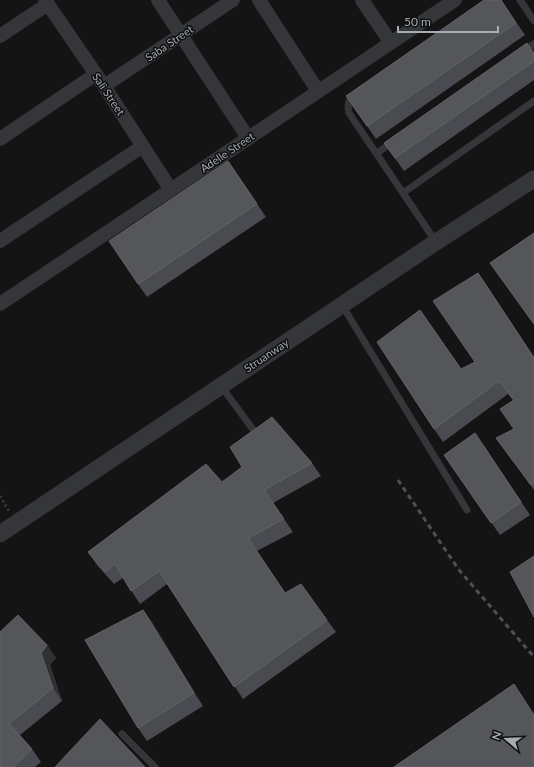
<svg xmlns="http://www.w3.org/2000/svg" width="534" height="767" font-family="Lato,sans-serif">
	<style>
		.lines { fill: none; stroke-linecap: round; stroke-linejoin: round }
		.path { stroke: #3b3d41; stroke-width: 2.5; stroke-dasharray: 2 3; stroke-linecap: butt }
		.service { stroke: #35363a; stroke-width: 7 }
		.minor { stroke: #35363a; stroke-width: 14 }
		.tertiary { stroke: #35363a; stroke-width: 17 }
		.rail { stroke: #4e5054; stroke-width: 3; stroke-dasharray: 5 4; stroke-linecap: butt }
		.wall { fill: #4a4b50 }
		.shaded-wall { fill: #303134 }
		.building { fill: #54565a; stroke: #616368 }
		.labels { text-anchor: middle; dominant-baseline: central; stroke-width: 3; stroke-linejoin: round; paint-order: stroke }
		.street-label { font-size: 11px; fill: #a6acb4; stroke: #0f0f10 }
	</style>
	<rect width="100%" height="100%" fill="#141415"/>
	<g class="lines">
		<path class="path" d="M0 496 9 511"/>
		<path class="service" d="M520 0 534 21
			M523 51 534 44
			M356 94C348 99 347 104 349 113L436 242
			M377 153 394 141
			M403 193 534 101
			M342 305 467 510
			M221 386 257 435
			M122 734 155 767"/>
		<path class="minor" d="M45 0 104 86 171 190
			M158 0 248 138
			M259 0 318 91
			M362 0 391 43
			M0 36 48 4
			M104 86 233 0
			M0 139 96 74
			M0 241 143 146
			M0 304 455 0"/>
		<path class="tertiary" d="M0 534 436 242 534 179"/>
		<path class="rail" d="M398 480 459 570 534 657"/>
	</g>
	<path class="wall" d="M501 0 525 35 376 139 346 96Z
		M534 53V80L404 171 384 143Z
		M228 161 266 217 147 297 138 284Z
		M487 286 534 357V490L496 438 514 429 513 400 508 394 443 442 434 429 461 369 475 362Z
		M484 446 530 515 500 535 444 455Z
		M312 463 321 476 273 503 293 532 257 551 285 593 327 620 336 632 243 699 167 584 140 604 123 578 114 584 97 565 88 552 222 482Z
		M143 610 152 622 203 706 147 741 138 728Z
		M0 632 47 645 56 658 50 665 62 701 20 735 32 749 41 762 35 767H0Z"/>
	<path class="shaded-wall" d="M478 273 487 286 534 358Z
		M143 610 152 622 203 706 194 693Z
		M47 645 56 658 50 665 62 701 53 688 41 653Z"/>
	<path class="building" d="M484 0H501L516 23 367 126 346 96Z
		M527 43 534 53V61L395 158 384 143Z
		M228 161 257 204 138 284 109 241Z
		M534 233V324L490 263Z
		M478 273 534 358V483L531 485 496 438 514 429 500 409 514 400 499 381 434 429 377 342 420 310 461 369 475 362 433 301Z
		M272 417 312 463 264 490 284 519 248 538 285 593 301 584 327 620 234 687 159 571 131 591 115 564 105 572 88 552 206 464 222 482 242 467 230 447Z
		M475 433 521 502 491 523 444 455Z
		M534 556V617L510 572Z
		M143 610 194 693 138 728 85 640Z
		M18 615 47 645 41 653 53 688 9 724 32 749 13 767H0V632Z
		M514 684 534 715V767H394Z
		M100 719 145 767H55Z"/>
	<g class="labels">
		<g class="street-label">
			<text transform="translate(169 43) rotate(-34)">Saba Street</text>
			<text transform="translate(109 94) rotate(56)">Sali Street</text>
			<text transform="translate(227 152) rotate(-34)">Adelle Street</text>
			<text transform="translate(266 355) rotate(-34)">Struanway</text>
		</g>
	</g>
	<g transform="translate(506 739) rotate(289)" stroke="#0f0f10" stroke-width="3" paint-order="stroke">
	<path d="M0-3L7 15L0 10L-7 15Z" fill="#a6acb4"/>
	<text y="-6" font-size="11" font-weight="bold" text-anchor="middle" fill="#a6acb4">N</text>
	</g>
	<path d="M398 26v6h100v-6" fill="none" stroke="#a6acb4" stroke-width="2"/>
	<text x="404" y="26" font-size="12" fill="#a6acb4" stroke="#0f0f10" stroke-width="3" paint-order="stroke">50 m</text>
</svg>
